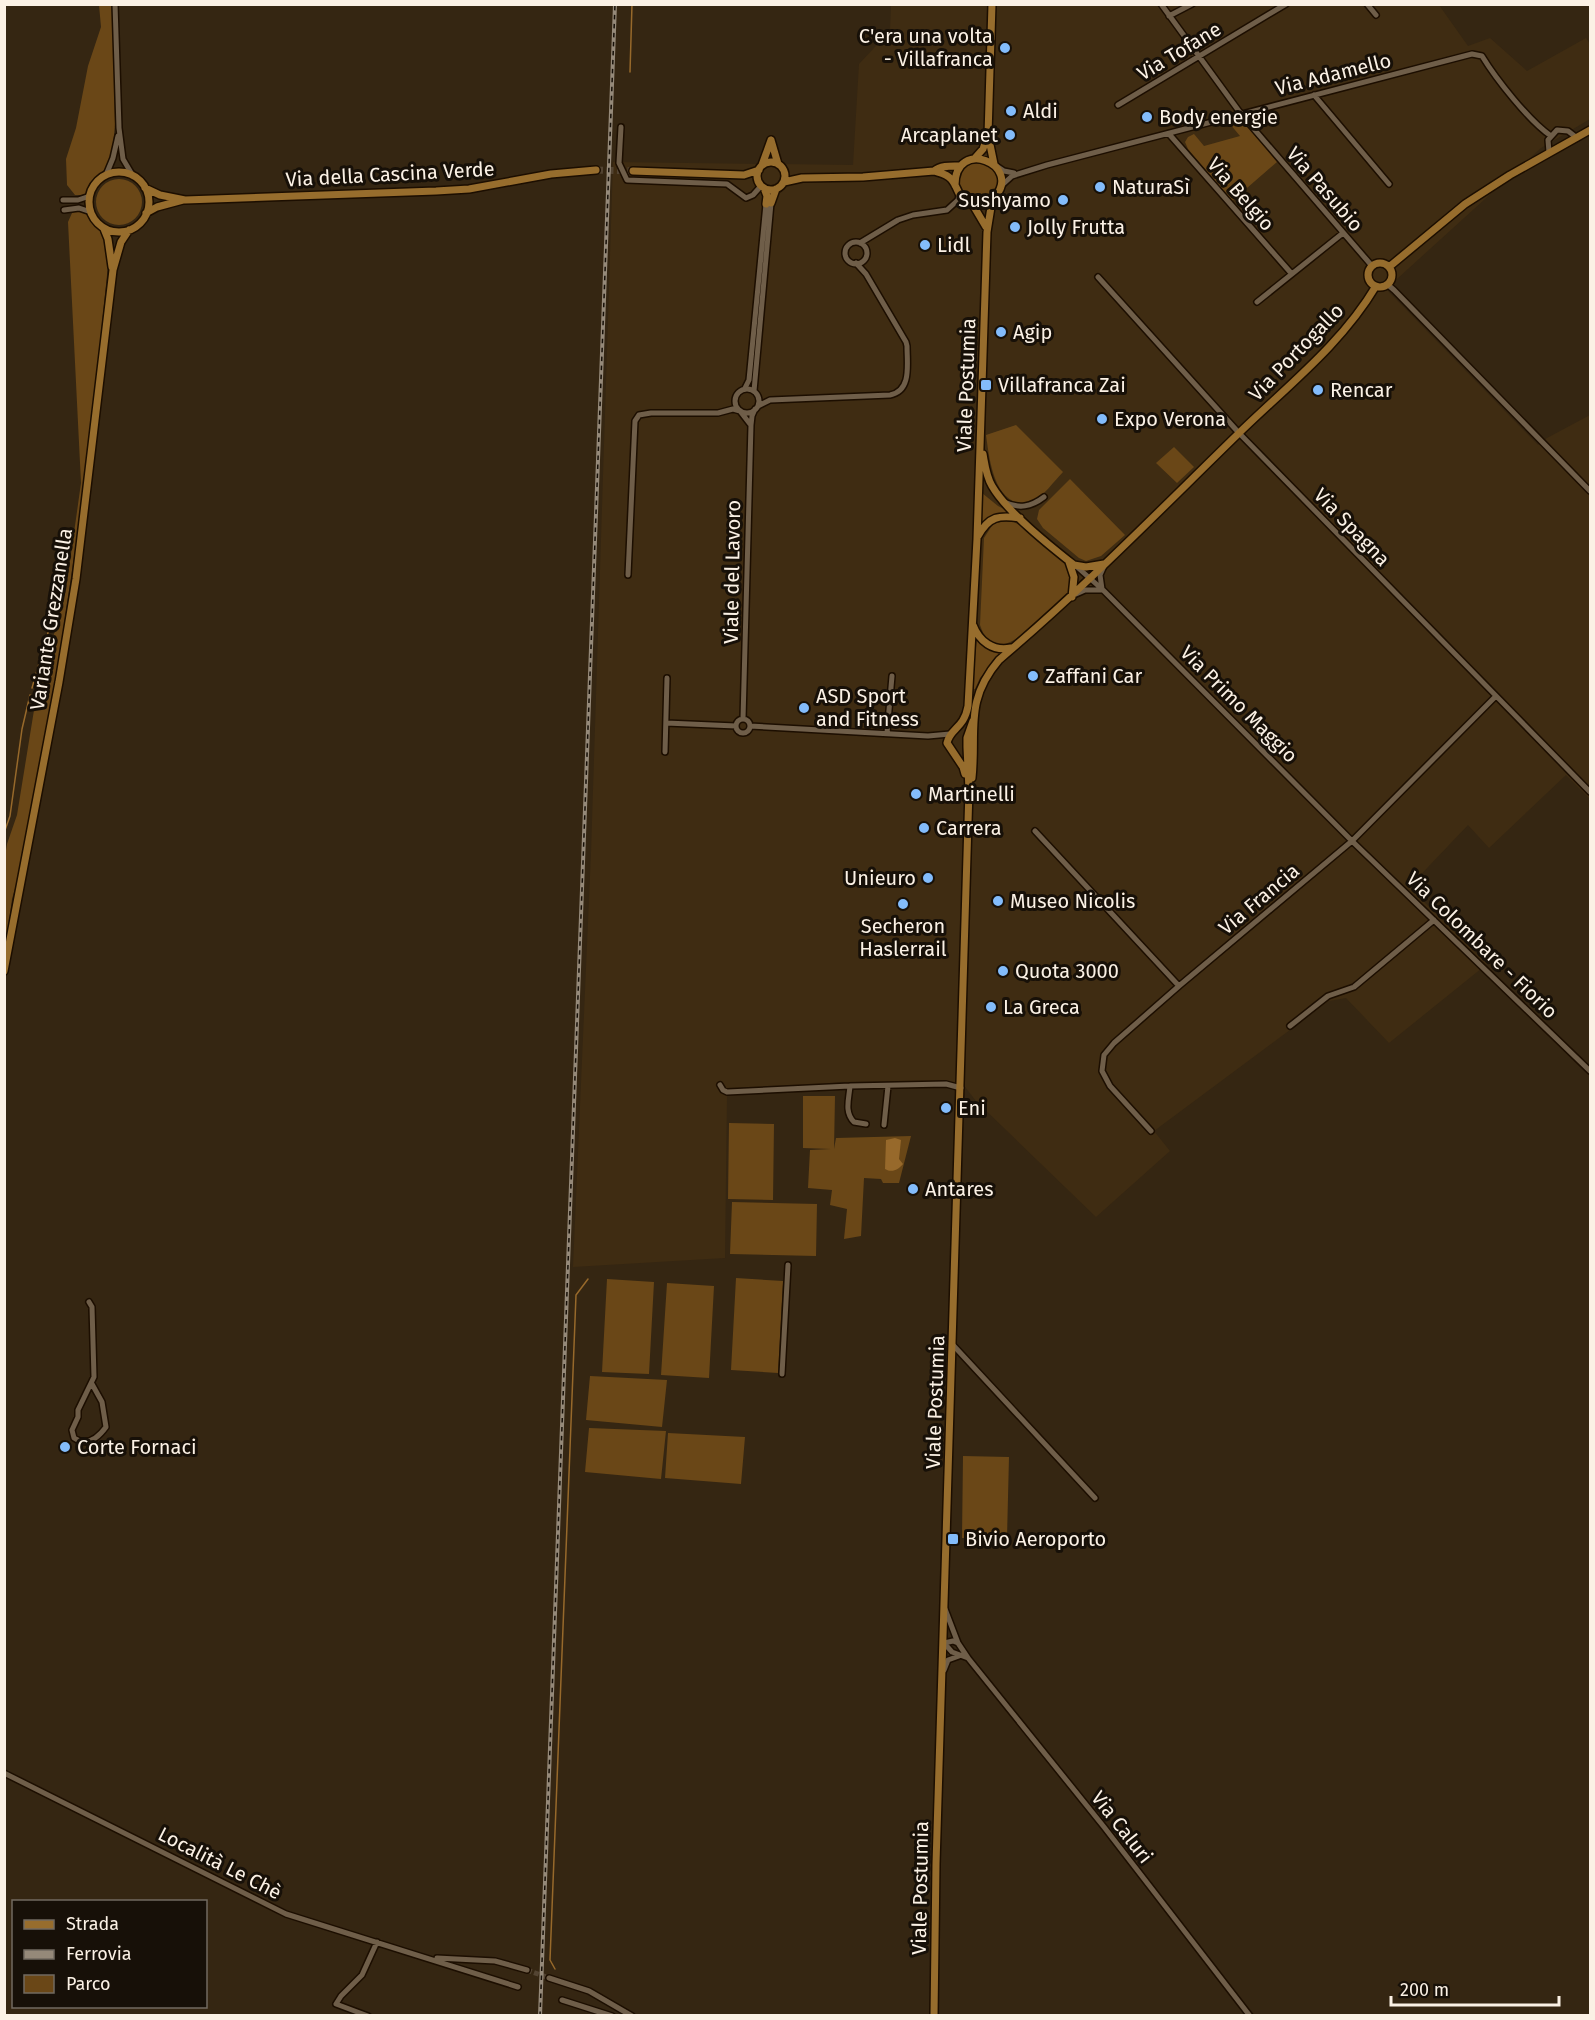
<svg xmlns="http://www.w3.org/2000/svg" width="1595" height="2020" font-family="'Fira Sans',sans-serif">
	<style>
		.built { fill: #3f2c12 }
		.green { fill: #6a4717 }
		.water { fill: #97692b }
		.lines { fill: none; stroke-linecap: round; stroke-linejoin: round }
		.stream { stroke: #97692b; stroke-width: 1.5 }
		.minor-tunnel { stroke: #534432; stroke-width: 5; stroke-dasharray: 5 2.5; stroke-linecap: butt }
		.major-tunnel { stroke: #534432; stroke-width: 7; stroke-dasharray: 7 3.5; stroke-linecap: butt }
		.minor-casing { stroke: #1c0e00; stroke-width: 8 }
		.major-casing { stroke: #1c0e00; stroke-width: 10 }
		.minor { stroke: #6f5e49; stroke-width: 5 }
		.major { stroke: #976d2d; stroke-width: 7 }
		.rail-casing { stroke: #958979; stroke-width: 4 }
		.rail { stroke: #171008; stroke-width: 1.5; stroke-dasharray: 4.5; stroke-linecap: butt }
		.poi-dot { fill: #83bcfb; stroke: #171008; stroke-width: 2 }
		.labels { text-anchor: middle; dominant-baseline: central; stroke-width: 6; stroke-linejoin: round; paint-order: stroke }
		.poi-label { font-size: 20px; fill: #fbf1e5; stroke: #171008; text-anchor: start }
		.street-label { font-size: 20px; fill: #fbf1e5; stroke: #171008 }
	</style>
	<rect width="100%" height="100%" fill="#352612"/>
	<path class="built" d="M891 5H1439L1468 46 1490 38 1527 71 1586 38 1590 44V119L1541 148 1386 289 1538 445 1547 438 1590 415V799L1566 775 1489 848 1468 825 1409 887 1487 964 1389 1043 1346 998 1329 1001 1154 1131 1170 1151 1096 1217 976 1101 965 1087 948 1081 841 1082 727 1096 725 1258 573 1267 591 853 613 162 853 165 859 64 890 31Z"/>
	<path class="green" d="M99 5H113L115 124 112 157 109 166 92 182 87 193 84 195H75L67 185 66 159 76 128 88 66 101 27Z
		M1240 122 1250 129 1277 162 1232 201 1188 149 1185 142 1188 137 1194 134 1204 146 1240 136 1230 124Z
		M958 182a20 20 0 1 1 40 0a20 20 0 1 1-40 0Z
		M96 202a23 23 0 1 1 46 0a23 23 0 1 1-46 0Z
		M78 210C89 212 90 216 96 224 110 240 108 255 107 275L87 469 55 685 20 871 12 899 5 953 4 863 7 844 17 815 35 704 66 590 81 483 68 222 72 213Z
		M1016 425 1063 472C1054 481 1044 496 1032 502 1028 504 1023 504 1019 503 993 498 989 456 986 435Z
		M1174 447 1194 467 1177 483 1156 463Z
		M1070 479 1125 535 1101 556 1086 561 1079 558 1043 528 1037 519 1039 510Z
		M982 493 998 506 1008 511 1009 513 980 526Z
		M1004 521 1014 522 1021 526 1067 565C1070 572 1073 580 1070 588 1066 600 1050 610 1041 618 1022 634 993 666 980 625L984 538 993 524Z
		M977 637 985 647 1004 652 980 678 975 689H972Z
		M803 1096H835L834 1149 836 1138 911 1136 899 1183H883L881 1179 864 1178 861 1236 844 1239 847 1209 830 1205 832 1190 808 1188 810 1150 831 1149 803 1148Z
		M729 1123 774 1124 773 1200 728 1199Z
		M732 1202 817 1204 816 1256 730 1254Z
		M736 1278 783 1281 778 1373 731 1370Z
		M607 1279 654 1282 649 1374 602 1372Z
		M667 1283 714 1286 709 1378 661 1375Z
		M590 1376 667 1380 662 1427 586 1420Z
		M589 1428 666 1431 661 1479 585 1472Z
		M668 1433 745 1437 741 1484 665 1478Z
		M963 1456 1009 1457 1007 1538H962Z"/>
	<path class="water" d="M895 1138 901 1140 899 1159 903 1164C898 1170 892 1173 885 1169L886 1140Z"/>
	<g class="lines">
		<path class="stream" d="M630 72 632 4
			M32 688 52 619
			M4 833 10 816 22 729 30 695
			M555 1969 550 1960 576 1295 588 1279"/>
		<path class="minor-tunnel" d="M527 1970 549 1978"/>
		<path class="major-tunnel" d="M596 170 633 171"/>
		<g class="minor-casing">
			<path id="minor" d="M115 4 119 128 123 159 133 176
				M1161 4 1241 114 1372 266
				M1367 4 1376 15
				M1169 16 1192 4
				M1314 95 1389 184
				M1118 105 1286 4
				M621 127 619 163 627 180 727 184 746 198 753 195 761 186
				M1169 134 1291 273
				M1549 152 1548 140 1557 130 1568 131 1577 138
				M995 165 1004 171 1014 173
				M106 175 113 158 118 136
				M1001 186 1012 176 1047 165 1472 54 1482 56C1496 79 1529 121 1551 136
				M63 200H78L90 196
				M64 210 79 208 91 212
				M845 253a11 11 0 1 1 22 0a11 11 0 1 1-22 0Z
				M860 243 898 220 913 215 947 210 958 200 959 195
				M1098 277 1239 433 1590 792
				M1387 284 1394 290 1590 491
				M1257 302 1343 233
				M745 388 749 380 766 204
				M735 401a12 12 0 1 1 24 0a12 12 0 1 1-24 0Z
				M754 391 771 203
				M758 406 770 400 890 395C912 391 907 364 907 346L906 342 866 274 856 263
				M1004 502C1019 509 1031 507 1044 497
				M1076 566 1103 590 1352 841 1590 1071
				M628 575 635 421 639 415 651 413H718L733 409 740 411 750 424
				M1102 589 1100 575 1104 566
				M1076 594 1085 590H1102
				M743 719 751 425 752 416 755 409
				M736 726a7 7 0 1 1 14 0a7 7 0 1 1-14 0Z
				M666 723 736 726
				M750 726 928 736 950 734
				M887 733 892 676
				M665 752 667 678
				M1035 831 1179 986
				M1290 1026 1328 996 1354 987 1434 920
				M720 1085 723 1090 727 1092 850 1086 946 1084 961 1088
				M850 1086C849 1099 844 1112 854 1122L866 1124
				M884 1125 888 1086
				M1151 1131 1110 1086 1102 1071 1104 1055 1114 1043 1179 986 1352 841 1496 696
				M89 1302 92 1307 94 1377 78 1410V1417L72 1430 74 1438C87 1447 98 1438 106 1427L102 1402 92 1384
				M953 1345 1095 1498
				M782 1374 788 1265
				M945 1609 958 1643 968 1658 1104 1827 1250 2016
				M958 1643 953 1641 944 1643 952 1652 968 1658
				M944 1670 948 1660 959 1656
				M4 1773 286 1914 518 1987
				M437 1958 495 1961 527 1970
				M549 1978 589 1991 632 2016
				M562 2000 612 2016
				M368 2016 336 2004 341 1996 362 1975 377 1942"/>
		</g>
		<g class="major-casing">
			<path id="major" d="M992 4 988 135 994 164
				M771 140 778 164
				M975 158 983 149 987 137
				M757 176a14 14 0 1 1 28 0a14 14 0 1 1-28 0Z
				M762 165 771 140
				M633 171 744 175 759 170
				M934 171C940 173 947 174 951 179 960 189 957 202 975 205 982 206 990 203 995 197 1023 164 955 137 955 185
				M89 202a30 30 0 1 1 60 0a30 30 0 1 1-60 0Z
				M784 182 802 178 863 177 934 171C941 165 952 166 960 166
				M145 188 160 195 185 200 436 191 469 189 551 174 596 170
				M764 188 767 196 766 204
				M771 203 776 189
				M973 205 986 227
				M146 213 157 207 183 200
				M104 229 108 239 112 267
				M1368 275a12 12 0 1 1 24 0a12 12 0 1 1-24 0Z
				M1389 267 1465 204 1510 175 1590 130
				M983 454C985 465 986 476 992 486 1007 512 1050 546 1074 565L1086 567 1104 564
				M978 536C989 516 999 515 1020 518
				M1069 562 1074 577 1072 597
				M973 625C979 641 993 652 1011 648
				M965 774 963 767 947 743C950 728 964 729 968 706L977 539 987 232 992 201
				M972 778C977 730 964 701 999 660 1083 589 1159 511 1237 435 1286 387 1341 345 1376 286
				M4 971 59 682 76 579 113 270 121 242 129 230
				M934 2016 936 1864 969 790 967 747V738L973 721"/>
		</g>
		<use href="#minor" class="minor"/>
		<use href="#major" class="major"/>
		<g class="rail-casing">
			<path id="rail" d="M540 2016 615 4"/>
		</g>
		<use href="#rail" class="rail"/>
	</g>
	<g class="poi-dot">
		<circle cx="1005" cy="48" r="6"/>
		<circle cx="1011" cy="111" r="6"/>
		<circle cx="1147" cy="117" r="6"/>
		<circle cx="1010" cy="135" r="6"/>
		<circle cx="1100" cy="187" r="6"/>
		<circle cx="1063" cy="200" r="6"/>
		<circle cx="1015" cy="227" r="6"/>
		<circle cx="925" cy="245" r="6"/>
		<circle cx="1001" cy="332" r="6"/>
		<rect x="980" y="379" width="12" height="12" rx="3"/>
		<circle cx="1318" cy="390" r="6"/>
		<circle cx="1102" cy="419" r="6"/>
		<circle cx="1033" cy="676" r="6"/>
		<circle cx="804" cy="708" r="6"/>
		<circle cx="916" cy="794" r="6"/>
		<circle cx="924" cy="828" r="6"/>
		<circle cx="928" cy="878" r="6"/>
		<circle cx="998" cy="901" r="6"/>
		<circle cx="903" cy="904" r="6"/>
		<circle cx="1003" cy="971" r="6"/>
		<circle cx="991" cy="1007" r="6"/>
		<circle cx="946" cy="1108" r="6"/>
		<circle cx="913" cy="1189" r="6"/>
		<circle cx="65" cy="1447" r="6"/>
		<rect x="947" y="1533" width="12" height="12" rx="3"/>
	</g>
	<g class="labels">
		<g class="poi-label">
			<text x="993" y="36" text-anchor="end">C'era una volta<tspan x="993" dy="23">- Villafranca</tspan></text>
			<text x="1023" y="111">Aldi</text>
			<text x="1159" y="117">Body energie</text>
			<text x="998" y="135" text-anchor="end">Arcaplanet</text>
			<text x="1112" y="187">NaturaSì</text>
			<text x="1051" y="200" text-anchor="end">Sushyamo</text>
			<text x="1027" y="227">Jolly Frutta</text>
			<text x="937" y="245">Lidl</text>
			<text x="1013" y="332">Agip</text>
			<text x="998" y="385">Villafranca Zai</text>
			<text x="1330" y="390">Rencar</text>
			<text x="1114" y="419">Expo Verona</text>
			<text x="1045" y="676">Zaffani Car</text>
			<text x="816" y="696">ASD Sport<tspan x="816" dy="23">and Fitness</tspan></text>
			<text x="928" y="794">Martinelli</text>
			<text x="936" y="828">Carrera</text>
			<text x="916" y="878" text-anchor="end">Unieuro</text>
			<text x="1010" y="901">Museo Nicolis</text>
			<text x="903" y="926" text-anchor="middle">Secheron<tspan x="903" dy="23">Haslerrail</tspan></text>
			<text x="1015" y="971">Quota 3000</text>
			<text x="1003" y="1007">La Greca</text>
			<text x="958" y="1108">Eni</text>
			<text x="925" y="1189">Antares</text>
			<text x="77" y="1447">Corte Fornaci</text>
			<text x="965" y="1539">Bivio Aeroporto</text>
		</g>
		<g class="street-label">
			<text transform="translate(1179 51) rotate(-31)">Via Tofane</text>
			<text transform="translate(1333 74) rotate(-14)">Via Adamello</text>
			<text transform="translate(390 174) rotate(-3)">Via della Cascina Verde</text>
			<text transform="translate(1325 189) rotate(49)">Via Pasubio</text>
			<text transform="translate(1241 194) rotate(49)">Via Belgio</text>
			<text transform="translate(1296 352) rotate(-46)">Via Portogallo</text>
			<text transform="translate(966 385) rotate(-88)">Viale Postumia</text>
			<text transform="translate(1352 527) rotate(46)">Via Spagna</text>
			<text transform="translate(732 572) rotate(-89)">Viale del Lavoro</text>
			<text transform="translate(51 619) rotate(-81)">Variante Grezzanella</text>
			<text transform="translate(1239 704) rotate(45)">Via Primo Maggio</text>
			<text transform="translate(1259 899) rotate(-40)">Via Francia</text>
			<text transform="translate(1482 945) rotate(44)">Via Colombare - Fiorio</text>
			<text transform="translate(935 1402) rotate(-88)">Viale Postumia</text>
			<text transform="translate(1122 1827) rotate(52)">Via Caluri</text>
			<text transform="translate(220 1863) rotate(27)">Località Le Chè</text>
			<text transform="translate(920 1888) rotate(-89)">Viale Postumia</text>
		</g>
	</g>
	<rect width="1595" height="2020" fill="none" stroke="#fbf1e5" stroke-width="12"/>
	<rect x="12" y="1900" width="195" height="108" fill="#171008" stroke="#726a60" stroke-width="1.5"/>
	<rect x="24" y="1920" width="30" height="9" fill="#976d2d" stroke="#726a60" stroke-width="1.5"/>
	<text x="66" y="1930" font-size="18" fill="#fbf1e5">Strada</text>
	<rect x="24" y="1950" width="30" height="9" fill="#958979" stroke="#726a60" stroke-width="1.5"/>
	<text x="66" y="1960" font-size="18" fill="#fbf1e5">Ferrovia</text>
	<rect x="24" y="1975" width="30" height="18" fill="#6a4717" stroke="#726a60" stroke-width="1.5"/>
	<text x="66" y="1990" font-size="18" fill="#fbf1e5">Parco</text>
	<path d="M1391 1996v9h168v-9" fill="none" stroke="#fbf1e5" stroke-width="3"/>
	<text x="1400" y="1996" font-size="18" fill="#fbf1e5" stroke="#171008" stroke-width="4.5" paint-order="stroke">200 m</text>
</svg>
